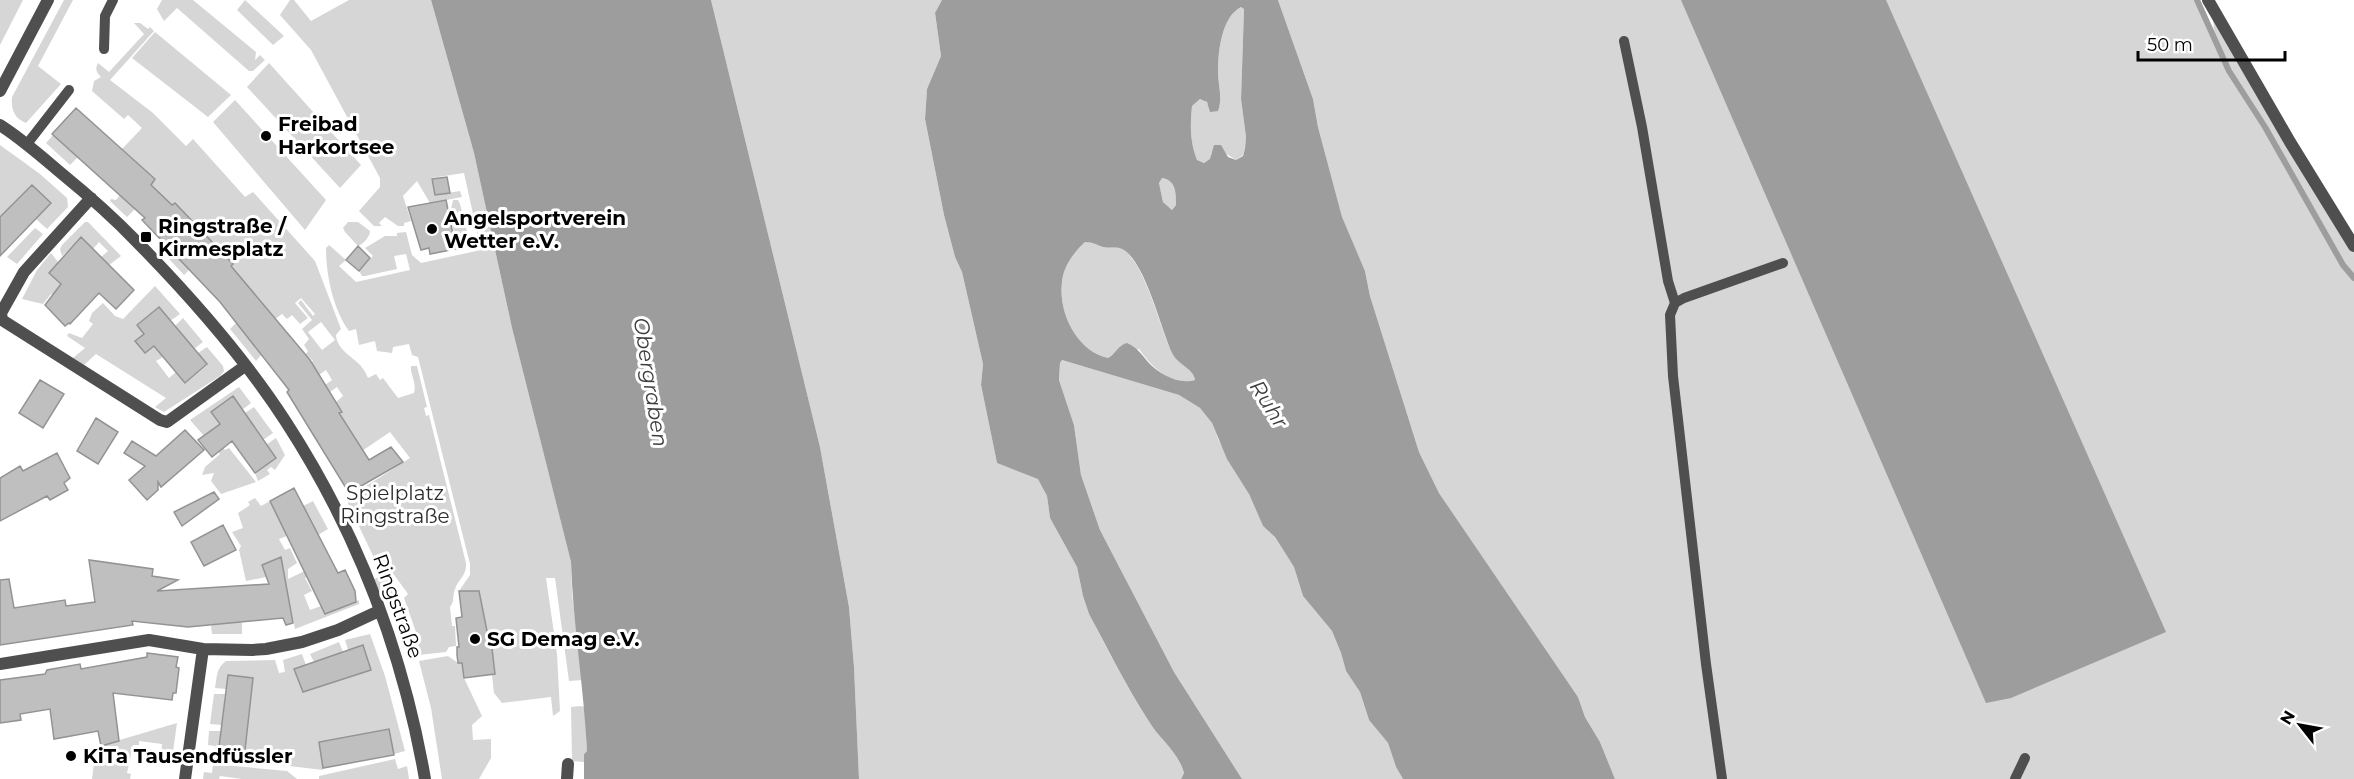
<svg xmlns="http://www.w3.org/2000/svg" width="2354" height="779" font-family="Montserrat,sans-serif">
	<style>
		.green { fill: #d6d6d6; fill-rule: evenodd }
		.water { fill: #9d9d9d; fill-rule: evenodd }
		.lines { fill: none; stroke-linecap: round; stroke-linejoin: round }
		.stream { stroke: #9d9d9d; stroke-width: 6 }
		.building { fill: #bfbfbf; stroke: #939393; stroke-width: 1.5 }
		.service { stroke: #4f4f4f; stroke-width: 10 }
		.minor { stroke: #4f4f4f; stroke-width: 12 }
		.tertiary { stroke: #4f4f4f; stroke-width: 12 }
		.poi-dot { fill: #000; stroke: #fff; stroke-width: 2 }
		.labels { text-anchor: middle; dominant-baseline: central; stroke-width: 6; stroke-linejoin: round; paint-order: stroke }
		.poi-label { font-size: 20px; font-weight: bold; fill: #000; stroke: #fff; text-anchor: start }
		.park-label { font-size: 20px; fill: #2d2d2d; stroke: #fff }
		.street-label { font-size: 20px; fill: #000; stroke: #fff }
		.water-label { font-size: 21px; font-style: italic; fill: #3e3e3e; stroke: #fff }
	</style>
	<rect width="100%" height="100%" fill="#fff"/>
	<path class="green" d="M0 0H23L0 45Z
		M64 0H73L38 66 61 84 26 123C14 118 11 110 12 97Z
		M162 0H193L256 52 255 60 260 55 265 60 253 71H249L177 8 164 21 157 9Z
		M245 0 284 36 273 45 237 10Z
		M290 0H294L311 21 349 0H431L474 153 512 328 571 562 572 594 583 680 569 681 555 578H546L557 654 560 711 553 716 551 697 502 703 494 693 492 675 495 674 490 631H487L478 591H459L470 575V564L418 357 412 355 409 344 393 347 392 353 377 351 375 341 359 345 356 329 349 331C333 309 326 275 326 248L329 245 346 260 339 266 356 282 410 270 406 254 394 256 397 269 365 276H362L359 271 373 256 365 248 385 236H397V233L406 232 412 255 421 263 481 250 464 173 431 178 435 195 460 191 462 197 430 203 417 181 403 196 411 221 404 223V226H398L385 217 379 223 382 226H374L359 211 380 187V178L311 50 280 15Z
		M711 0H942L935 14 941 56 927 89 925 119 944 215 955 257 962 272 983 364 981 385 997 463 1038 478 1047 496 1050 518 1077 567 1083 596 1089 614C1108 650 1126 686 1148 720 1159 739 1178 751 1184 773L1181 779H859L854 667 849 607 820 447Z
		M1278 0H2197L2214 37 2213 12 2354 246V779H1615L1600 742 1585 717 1578 697 1439 493 1419 452 1370 296 1365 271 1342 218 1318 127 1313 99Z
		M1241 7 1244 8 1241 99 1246 137 1245 150 1243 155 1236 160 1225 153H1211V159L1204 163 1197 160C1190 142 1190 125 1192 106L1200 99 1205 100 1209 106 1218 110C1223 97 1218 86 1218 72 1218 52 1221 17 1241 7Z
		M134 23H140L148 29 150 27 154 31 110 80 153 113 186 146 193 139 245 197 253 192 315 261 341 329 336 335C337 350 352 356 360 365 364 369 366 374 368 378L376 374 380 380 383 378 398 398 414 393C417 382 410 375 411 366H417L427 407 424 408 426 416 429 415 466 563C467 576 458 579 455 589 452 597 455 601 450 607L452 626H455L456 646 449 647 446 652 418 655 417 635 404 598 408 594 384 561 376 562 346 499 410 458 390 432 362 451 339 413 342 411 336 402 343 396 337 387 330 392 325 385 332 380 326 370 319 375 298 372 313 361 306 354 308 351 304 345 309 339 302 329 312 320 298 303 301 300 313 316 315 314 301 298 295 303 308 318 300 324 292 315 287 319 282 314 274 320 210 287 233 264 190 219 172 205 137 207 127 217 110 201 111 199 116 200 120 195 132 206 155 179 122 149 142 128 128 115 124 119 92 91 94 81 101 77C96 72 95 69 98 63L109 72 144 34ZM321 322 335 340 322 350 308 332Z
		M155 32 231 95 208 117 132 58Z
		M269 63 361 165 340 188 247 87Z
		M235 100 326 200 305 230 213 122Z
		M53 135 78 157 70 165 46 143Z
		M0 145 40 174 67 198 68 207 47 229 36 219 51 203 32 185 0 217Z
		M1162 178C1176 180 1176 193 1176 205L1172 210 1163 202 1159 183Z
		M453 200H458L460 204 471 247 458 249 457 247 450 214Z
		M85 222H88L121 256 109 265 101 257 108 251 99 242 93 249 81 238 62 256 60 249 62 245Z
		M348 222H358L370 231C370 237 363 244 358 246L345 232 343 228Z
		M35 228 43 234 17 264 7 257Z
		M162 240 190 269 184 275 157 246Z
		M1085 242C1094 242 1100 247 1108 248 1113 248 1117 246 1122 249 1144 260 1161 331 1172 353 1177 363 1194 369 1195 380 1172 386 1152 368 1139 349L1115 353 1108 358C1077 351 1058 313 1062 282 1063 267 1074 252 1085 242Z
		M51 253 69 276 54 295 51 294 43 304 22 299 37 270Z
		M155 286 180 314 170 321 158 307 137 325 144 334 136 342 145 353 154 346 163 357 156 361 169 378 176 372 186 383 207 365 198 353 207 347 223 366 224 371 220 376 164 412 155 407 166 398 96 354 84 365 73 358 85 348 67 336 69 333 82 338 93 324 89 321 92 313 103 303 115 316 123 319Z
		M183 318 203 342 194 349 175 326Z
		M236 323 262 354 256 361 230 329Z
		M1062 360 1179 395 1200 408 1212 423 1219 441 1249 494 1263 526 1275 537 1294 567 1303 596 1332 631 1341 653 1346 671 1360 692 1369 720 1388 743 1396 767 1403 779H1242L1174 672 1100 530 1081 475 1074 425 1059 380 1060 363Z
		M239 387 251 403 242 410 233 396 211 412 226 433 217 440 225 450 229 448 256 482 221 494 211 481 214 473 202 475 205 467 220 454 190 420Z
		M254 407 273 433 263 440 245 413Z
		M276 438 285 455 275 470 271 467 267 470 270 474 258 481 255 473 276 458 267 444Z
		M255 498 261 506 270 501 287 536 279 539 285 550 290 548 297 563 288 569V579L317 565 319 572 305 578 312 591 304 595 310 610 321 606 325 614 359 600V604L295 629 285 579 273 561 262 565 266 577 246 581 239 550 241 546 232 532 243 528 238 513 250 505 248 502Z
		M313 501 328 529 318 535 303 506Z
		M386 572 389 574 413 635 411 656 388 591 380 592 373 580Z
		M238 622 242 623V634H212L211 626 213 625Z
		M370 634 385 676 405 751 394 754 388 729 319 742 323 770 214 757 215 746 208 745 209 731H221L219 747 245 749 253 678 228 675 226 689 215 688C217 677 216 668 226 661L275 660 279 673 285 672 283 660 302 654 306 665 295 669 303 692 371 670 363 646 348 650 345 640Z
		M339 642 343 652 314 662 310 654Z
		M448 656 458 663H462L464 678 482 716 472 725 473 740 491 739V758L479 779H442L431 708 419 661Z
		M214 694H225L222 725 210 724Z
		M580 706 585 707 587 751 584 754V762L572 761 571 707Z
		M177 723 172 759 161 757 162 744 139 741V745H133L127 773 131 774 130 779H92L96 747Z
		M395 759 398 769 407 766 409 779H319V776Z
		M213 764 287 771 297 779H242L220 776 219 779H203L204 772 212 773Z"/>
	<path class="water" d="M431 0H711L820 447 849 607 854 667 859 779H584V754L587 751C584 688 573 625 571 562L512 328 474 153Z
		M942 0H1278L1313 99 1318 127 1342 217 1365 271 1370 296 1419 452 1439 493 1578 697 1585 717 1600 742 1615 779H1403L1396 767 1388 743 1369 720 1360 692 1346 671 1341 653 1332 631 1303 596 1294 567 1275 537 1263 526 1249 494 1227 459 1212 423 1200 408 1179 395 1062 360 1060 363 1059 380 1074 425 1081 475 1100 530 1174 672 1242 779H1181L1184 773C1178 751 1159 739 1148 720 1126 686 1108 649 1089 614L1083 596 1077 567 1050 518 1047 496 1038 479 997 463 981 385 983 364 962 272 955 257 944 215 925 119 927 89 941 56 935 13ZM1241 7 1244 9 1241 99 1246 137 1245 149 1243 156 1236 160 1228 157 1221 145H1214L1210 159 1204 163 1197 160C1190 142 1190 125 1192 106L1200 99 1207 102 1210 112 1218 111C1223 97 1218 86 1218 72 1218 53 1221 17 1241 7ZM1162 178C1176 180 1176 193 1176 205L1172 210 1163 202 1159 183ZM1085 242C1092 242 1097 245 1103 247 1109 249 1116 246 1122 249 1145 260 1161 330 1172 353 1177 364 1194 369 1195 380 1179 385 1159 374 1148 362 1141 354 1138 348 1127 343 1118 345 1116 354 1108 358 1077 351 1058 313 1062 282 1063 267 1074 252 1085 242Z
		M1681 0H1886L2166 632 2011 698 1986 703Z"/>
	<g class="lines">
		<path class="stream" d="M2197 0 2229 71 2265 127 2343 265 2354 278"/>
	</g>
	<path class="building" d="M76 108 155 179 151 185 172 205 175 203 233 264 231 266 310 360 342 412 339 413 369 460 391 447 403 462 349 493 287 392 289 390 220 302 142 220 145 218 52 134Z
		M447 177 450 193 435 195 432 179Z
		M32 185 51 203 0 256V217Z
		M446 200 456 249 430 254 429 248 421 250 408 207Z
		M81 237 134 290 116 309 99 293 70 324 69 323 65 326 45 305 61 284 49 273Z
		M358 246 370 258 359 271 346 260Z
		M159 307 207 364 185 383 154 346 145 353 135 341 144 334 137 325Z
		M40 380 64 394 43 428 19 413Z
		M233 396 276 458 255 473 232 441 212 457 198 440 220 424 211 412Z
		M96 418 118 432 98 464 77 451Z
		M185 430 204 450 161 487 158 482V490L147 500 129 480 145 466 124 453 132 441 156 456Z
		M57 453 70 478 64 483 68 490 50 500 47 496 0 521V478L20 466 23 471Z
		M294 488 338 573 345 570 355 591 356 602 325 614 270 501Z
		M214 492 219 499 182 526 174 512Z
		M223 525 236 550 204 566 191 542Z
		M281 557 293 623 286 625 283 618 188 627 132 621 133 625 0 645V580L9 579 14 608 65 600 66 606 95 602 89 560 153 569 152 576 178 580 157 591 269 584 262 565Z
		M459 591H479L487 631H490L495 674 464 678 462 663H458L457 655V647H459L456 618 462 617Z
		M363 645 371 670 303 692 294 669Z
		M147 653 178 657 176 667 179 668 176 693H173L172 700 113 693 119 741 101 746 98 731 54 739 50 709 20 714 21 720 0 723V680L45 674 47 670 80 664 81 669 147 657Z
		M228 675 253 678 245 750 219 747Z
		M389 729 394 755 323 768 319 742Z"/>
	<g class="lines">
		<path class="service" d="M1624 41 1642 127 1668 281 1675 303
			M104 49 105 16 113 0
			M27 144 69 90
			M1722 779 1706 664 1673 376 1670 315 1675 303 1684 298 1783 263
			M2015 779 2025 758"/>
		<path class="minor" d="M2208 0 2290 142 2354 246
			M0 125C22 139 41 156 61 173 88 195 114 218 138 243 192 298 244 357 286 422 356 530 403 652 425 779
			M91 198 24 272 1 313 2 320 160 420 167 422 245 366
			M0 664 149 640 203 649 252 650 266 649 302 642 338 630 379 611
			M185 779 203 649
			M567 779 568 764"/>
		<path class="tertiary" d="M0 91 48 0"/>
	</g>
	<g class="poi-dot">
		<circle cx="266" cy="136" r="6"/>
		<circle cx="432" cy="229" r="6"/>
		<rect x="140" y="231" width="12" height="12" rx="3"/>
		<circle cx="475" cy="639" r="6"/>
		<circle cx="71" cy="756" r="6"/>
	</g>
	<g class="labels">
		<g class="poi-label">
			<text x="278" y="124">Freibad<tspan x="278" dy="23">Harkortsee</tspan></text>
			<text x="444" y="218">Angelsportverein<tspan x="444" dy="23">Wetter e.V.</tspan></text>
			<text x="158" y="226">Ringstraße /<tspan x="158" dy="23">Kirmesplatz</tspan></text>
			<text x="487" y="639">SG Demag e.V.</text>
			<text x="83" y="756">KiTa Tausendfüssler</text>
		</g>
		<g class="park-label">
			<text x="395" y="493">Spielplatz<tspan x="395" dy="23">Ringstraße</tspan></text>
		</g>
		<g class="street-label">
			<text transform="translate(398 606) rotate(70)">Ringstraße</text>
		</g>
		<g class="water-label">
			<text transform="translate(651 382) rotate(81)">Obergraben</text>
			<text transform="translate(1269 404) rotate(58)">Ruhr</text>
		</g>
	</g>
	<g transform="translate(2300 725) rotate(301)" stroke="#ffffff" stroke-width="4.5" paint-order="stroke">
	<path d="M0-4.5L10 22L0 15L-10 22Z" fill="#000000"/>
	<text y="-9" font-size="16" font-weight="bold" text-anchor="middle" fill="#000000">N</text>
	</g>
	<path d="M2138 51v9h147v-9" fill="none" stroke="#000000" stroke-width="3"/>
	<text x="2147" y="51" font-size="18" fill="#000000" stroke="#ffffff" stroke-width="4.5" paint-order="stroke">50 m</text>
</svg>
